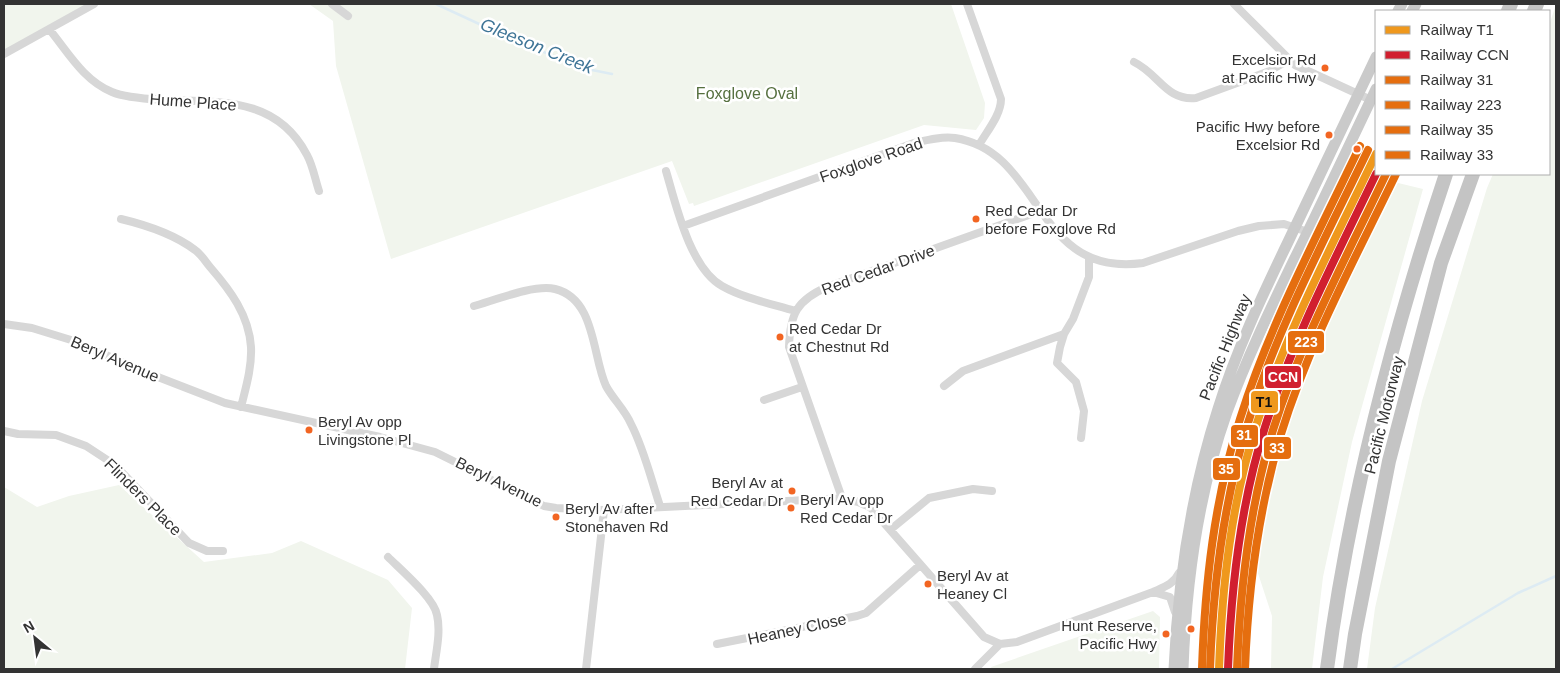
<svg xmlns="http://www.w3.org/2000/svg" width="1560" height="673" font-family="Arial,sans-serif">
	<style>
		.green { fill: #f1f5ed }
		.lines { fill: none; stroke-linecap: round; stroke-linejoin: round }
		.stream { stroke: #ddebf3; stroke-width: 2.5 }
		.street { stroke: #d7d7d7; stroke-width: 8 }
		.primary { stroke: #cacaca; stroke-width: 11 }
		.highway { stroke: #c4c4c4; stroke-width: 14 }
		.rail-1-casing { stroke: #fff; stroke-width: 11 }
		.rail-2-casing { stroke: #fff; stroke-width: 11 }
		.rail-3-casing { stroke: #fff; stroke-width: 11 }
		.rail-4-casing { stroke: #fff; stroke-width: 11 }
		.rail-5-casing { stroke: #fff; stroke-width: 11 }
		.rail-6-casing { stroke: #fff; stroke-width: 11 }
		.rail-1 { stroke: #ef981d; stroke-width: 8 }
		.rail-2 { stroke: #d11f2f; stroke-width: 8 }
		.rail-3 { stroke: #e56e0f; stroke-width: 8 }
		.rail-4 { stroke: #e56e0f; stroke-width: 8 }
		.rail-5 { stroke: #e56e0f; stroke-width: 8 }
		.rail-6 { stroke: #e56e0f; stroke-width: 8 }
		.bus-dot { fill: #f26522; stroke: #fff; stroke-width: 2 }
		.labels { text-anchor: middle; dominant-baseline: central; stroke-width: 5; stroke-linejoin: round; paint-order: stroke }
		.bus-label { font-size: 15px; fill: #333; stroke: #fff; text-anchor: start }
		.park-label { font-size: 16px; fill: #56703f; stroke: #fff }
		.street-label { font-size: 16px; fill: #333; stroke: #fff }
		.water-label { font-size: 18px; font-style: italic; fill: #3f7597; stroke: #fff }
		.line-badge { stroke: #fff; stroke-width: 2 }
		.badge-label { font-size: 14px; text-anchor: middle; font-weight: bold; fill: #fff }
		.pale-badge-label { font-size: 14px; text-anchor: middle; font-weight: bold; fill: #111 }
	</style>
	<rect width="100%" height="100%" fill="#fff"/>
	<path class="green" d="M4 4H93L4 52Z
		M309 4H951L985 103 984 118 976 130 924 125 694 206 693 203 689 204 672 161 391 259 336 66 333 21Z
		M1556 5V669H1367L1375 608 1422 401 1487 188 1493 174H1549V25Z
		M1394 182 1423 189 1352 442 1323 577 1312 669H1271L1272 616 1253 558 1279 433 1340 270Z
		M119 485 204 562 272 553 301 541 388 580 412 608 405 669H4V487L37 507 69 496Z
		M1153 611 1160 617 1159 669H992L991 667Z"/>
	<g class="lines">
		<path class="stream" d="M436 4 503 35 582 68 612 74
			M1392 669 1518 593 1556 576"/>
		<path class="street" d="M332 4 348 16
			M967 4 1001 99C1001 115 987 131 979 145
			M1234 4 1295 65 1371 100
			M49 29C68 52 83 80 112 92 126 98 149 99 164 100 221 102 277 97 307 155 313 166 315 179 319 191
			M4 54 94 4
			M1134 62C1159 74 1166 101 1196 98L1267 72 1289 60
			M666 171C676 205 690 268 722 286 743 298 772 304 795 311
			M121 219C146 225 174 234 195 250 201 254 205 261 210 267 230 290 249 315 251 347 252 367 246 387 241 407
			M683 226 914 143C927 140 942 136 955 138 1044 152 1033 278 1143 263L1238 231 1259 226 1284 224 1308 232
			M474 306C495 300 535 284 555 289 596 299 592 356 606 386 613 399 625 410 631 424 644 449 651 479 660 506
			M4 324 32 328 71 340 145 372 225 403 380 437 435 452 544 506 556 508 604 510 826 499C843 498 856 499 871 508L984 637 1000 644 1017 642 1153 592C1164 587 1174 584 1179 573
			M1064 334 1060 347 1057 363 1076 382 1084 411 1081 438
			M944 386 963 371 1064 334 1073 319 1089 277V258
			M764 400 802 387
			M4 431 18 434 56 435 86 446 115 465 189 543 207 551H223
			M842 498 789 347C790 314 797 300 827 287L1040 211
			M890 530 929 498 973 489 992 491
			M388 557C401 570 434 598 437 615 441 632 436 652 434 669
			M1153 592 1170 597 1175 612
			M717 644 857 616 866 613 920 565
			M586 669 604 510
			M975 669 1000 644"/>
		<path class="primary" d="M1398 11 1402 4
			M1412 11 1416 4
			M1174 669C1178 581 1191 493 1218 409 1236 351 1262 296 1288 242 1317 180 1347 119 1376 57
			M1183 669C1186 583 1198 494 1227 412 1246 360 1270 310 1294 260 1322 203 1349 146 1376 89"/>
		<path class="highway" d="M1508 11 1511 4
			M1534 11 1537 4
			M1327 669C1349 501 1392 335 1446 174
			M1350 669 1355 634 1389 461 1441 263 1473 174"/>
		<g class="rail-1-casing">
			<path id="rail-1" d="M1219 669C1222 586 1231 503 1257 423 1287 330 1334 242 1376 154"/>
		</g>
		<g class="rail-2-casing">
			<path id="rail-2" d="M1228 669C1231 587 1240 505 1265 427 1293 339 1336 257 1376 174"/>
		</g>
		<g class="rail-3-casing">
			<path id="rail-3" d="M1210 669C1213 585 1223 503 1248 423 1277 328 1325 239 1368 150"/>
		</g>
		<g class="rail-4-casing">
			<path id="rail-4" d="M1237 669C1240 588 1249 508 1273 430 1301 341 1346 258 1386 174"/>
		</g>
		<g class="rail-5-casing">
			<path id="rail-5" d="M1202 668C1205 584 1214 500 1240 419 1270 324 1317 236 1360 146"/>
		</g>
		<g class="rail-6-casing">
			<path id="rail-6" d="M1245 669C1248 589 1258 511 1281 434 1309 343 1355 259 1396 174"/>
		</g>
		<use href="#rail-1" class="rail-1"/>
		<use href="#rail-2" class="rail-2"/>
		<use href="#rail-3" class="rail-3"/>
		<use href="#rail-4" class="rail-4"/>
		<use href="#rail-5" class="rail-5"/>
		<use href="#rail-6" class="rail-6"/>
	</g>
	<g class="bus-dot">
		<circle cx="1325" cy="68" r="4.5"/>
		<circle cx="1329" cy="135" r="4.5"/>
		<circle cx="1357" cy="149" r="4.5"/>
		<circle cx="976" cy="219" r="4.5"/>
		<circle cx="780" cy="337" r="4.5"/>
		<circle cx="309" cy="430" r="4.5"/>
		<circle cx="792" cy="491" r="4.5"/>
		<circle cx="791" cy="508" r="4.5"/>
		<circle cx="556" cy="517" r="4.5"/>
		<circle cx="928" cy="584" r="4.5"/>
		<circle cx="1191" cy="629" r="4.5"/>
		<circle cx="1166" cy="634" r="4.5"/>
	</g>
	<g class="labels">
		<g class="bus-label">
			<text x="1316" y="59" text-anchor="end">Excelsior Rd<tspan x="1316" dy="18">at Pacific Hwy</tspan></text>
			<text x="1320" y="126" text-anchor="end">Pacific Hwy before<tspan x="1320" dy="18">Excelsior Rd</tspan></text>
			<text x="985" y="210">Red Cedar Dr<tspan x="985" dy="18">before Foxglove Rd</tspan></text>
			<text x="789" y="328">Red Cedar Dr<tspan x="789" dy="18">at Chestnut Rd</tspan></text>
			<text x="318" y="421">Beryl Av opp<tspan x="318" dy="18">Livingstone Pl</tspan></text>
			<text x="783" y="482" text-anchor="end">Beryl Av at<tspan x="783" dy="18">Red Cedar Dr</tspan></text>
			<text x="800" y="499">Beryl Av opp<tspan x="800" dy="18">Red Cedar Dr</tspan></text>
			<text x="565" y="508">Beryl Av after<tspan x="565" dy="18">Stonehaven Rd</tspan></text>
			<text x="937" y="575">Beryl Av at<tspan x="937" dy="18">Heaney Cl</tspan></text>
			<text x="1157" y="625" text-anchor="end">Hunt Reserve,<tspan x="1157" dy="18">Pacific Hwy</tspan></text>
		</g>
		<g class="park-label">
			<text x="747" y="93">Foxglove Oval</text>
		</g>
		<g class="street-label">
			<text transform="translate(193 102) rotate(4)">Hume Place</text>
			<text transform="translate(871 160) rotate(-19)">Foxglove Road</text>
			<text transform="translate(878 270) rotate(-20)">Red Cedar Drive</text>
			<text transform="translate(1225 347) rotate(-68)">Pacific Highway</text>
			<text transform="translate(115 359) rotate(23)">Beryl Avenue</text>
			<text transform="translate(1384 415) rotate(-76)">Pacific Motorway</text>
			<text transform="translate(499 482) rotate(26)">Beryl Avenue</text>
			<text transform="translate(143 497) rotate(45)">Flinders Place</text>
			<text transform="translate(797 629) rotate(-12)">Heaney Close</text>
		</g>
		<g class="water-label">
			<text transform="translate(537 46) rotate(22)">Gleeson Creek</text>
		</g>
	</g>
	<g class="line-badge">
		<rect x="1287" y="330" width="38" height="24" rx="5" fill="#e56e0f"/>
		<rect x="1264" y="365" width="38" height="24" rx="5" fill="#d11f2f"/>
		<rect x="1250" y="390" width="29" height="24" rx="5" fill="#ef981d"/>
		<rect x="1230" y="424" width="29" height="24" rx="5" fill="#e56e0f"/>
		<rect x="1263" y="436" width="29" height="24" rx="5" fill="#e56e0f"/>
		<rect x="1212" y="457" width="29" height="24" rx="5" fill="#e56e0f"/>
	</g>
	<g class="badge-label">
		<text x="1306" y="347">223</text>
		<text x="1283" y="382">CCN</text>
		<text x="1244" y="440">31</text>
		<text x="1277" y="453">33</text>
		<text x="1226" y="474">35</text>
	</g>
	<g class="pale-badge-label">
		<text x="1264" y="407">T1</text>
	</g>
	<rect width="1560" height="673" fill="none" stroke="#333333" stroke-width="10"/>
	<rect x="1375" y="10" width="175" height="165" fill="#ffffff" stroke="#adadad"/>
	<rect x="1385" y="26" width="25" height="8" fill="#ef981d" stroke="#adadad"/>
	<text x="1420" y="35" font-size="15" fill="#333333">Railway T1</text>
	<rect x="1385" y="51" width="25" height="8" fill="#d11f2f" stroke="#adadad"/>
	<text x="1420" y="60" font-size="15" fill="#333333">Railway CCN</text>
	<rect x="1385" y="76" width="25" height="8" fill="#e56e0f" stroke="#adadad"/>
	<text x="1420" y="85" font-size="15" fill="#333333">Railway 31</text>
	<rect x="1385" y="101" width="25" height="8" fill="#e56e0f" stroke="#adadad"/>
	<text x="1420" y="110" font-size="15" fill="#333333">Railway 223</text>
	<rect x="1385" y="126" width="25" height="8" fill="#e56e0f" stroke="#adadad"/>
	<text x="1420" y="135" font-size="15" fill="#333333">Railway 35</text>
	<rect x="1385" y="151" width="25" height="8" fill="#e56e0f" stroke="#adadad"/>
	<text x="1420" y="160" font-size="15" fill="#333333">Railway 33</text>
	<g transform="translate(35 638) rotate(331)" stroke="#ffffff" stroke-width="4" paint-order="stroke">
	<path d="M0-4L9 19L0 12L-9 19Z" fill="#333333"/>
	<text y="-8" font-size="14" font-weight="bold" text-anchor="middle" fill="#333333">N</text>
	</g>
</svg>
